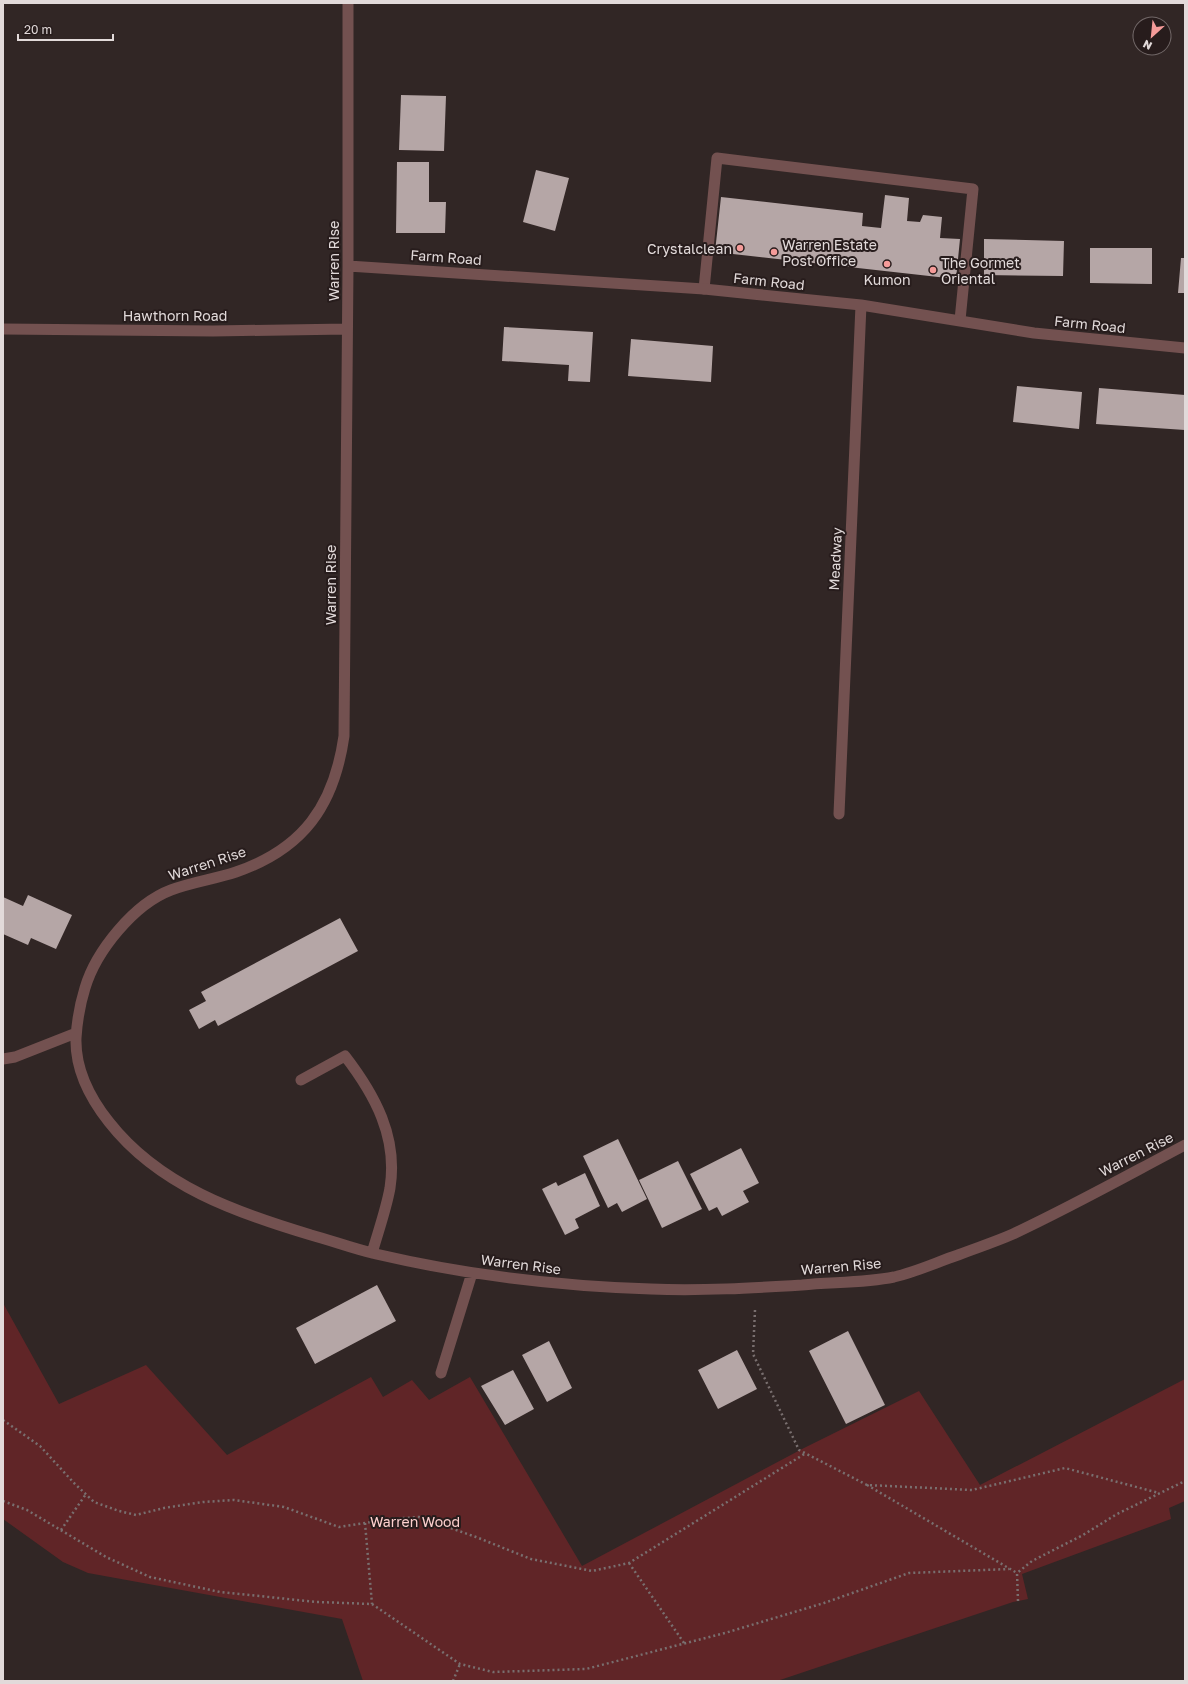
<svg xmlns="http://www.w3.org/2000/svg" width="1188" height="1684" font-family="'Golos Text',sans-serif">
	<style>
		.green { fill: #602527 }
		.building { fill: #b5a6a6 }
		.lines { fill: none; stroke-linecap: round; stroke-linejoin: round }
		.path { stroke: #796f6f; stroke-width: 2.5; stroke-dasharray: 2 3; stroke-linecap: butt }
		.service { stroke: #735150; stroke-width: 11 }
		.minor { stroke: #735150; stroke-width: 11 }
		.poi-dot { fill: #f59b99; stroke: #271c1c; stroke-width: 1.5 }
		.labels { text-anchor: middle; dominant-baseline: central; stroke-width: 4; stroke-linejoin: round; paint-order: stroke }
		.poi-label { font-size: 14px; fill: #e2dada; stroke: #271c1c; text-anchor: start }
		.street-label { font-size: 14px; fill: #e2dada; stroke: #271c1c }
		.park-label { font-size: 14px; fill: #fed0ce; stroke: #271c1c }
	</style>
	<rect width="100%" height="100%" fill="#312625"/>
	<path class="green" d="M3 1303 59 1404 146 1365 227 1455 371 1377 383 1397 412 1380 429 1400 470 1377 582 1566 804 1448 919 1391 980 1485 1185 1379V1501L1169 1508 1171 1519 1022 1574 1028 1599 1013 1602 777 1681H363L342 1619 88 1573 63 1562 3 1519Z"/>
	<path class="building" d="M401 95 446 96 444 151 399 150Z
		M397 162H429V202H446L445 233H396Z
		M536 170 569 178 555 231 523 222Z
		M885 195 909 198 907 221 920 222 923 215 942 217 940 238 960 239 956 279 715 252 721 197 863 213 862 226 881 228Z
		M984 239 1064 241 1063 276 984 275Z
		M1090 248H1152V284L1090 283Z
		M1181 258H1185V293H1178Z
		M504 327 593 332 590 382 568 381 569 365 502 361Z
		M631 339 713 346 711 382 628 376Z
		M1017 386 1082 392 1079 429 1013 422Z
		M1099 388 1185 395V430L1096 424Z
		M28 895 72 915 56 949 31 938 28 945 3 934V897L23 906Z
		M340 918 358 951 218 1026 215 1020 199 1029 189 1010 206 1001 201 992Z
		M618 1139 647 1199 622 1212 617 1203 608 1208 583 1156Z
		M741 1148 759 1183 743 1191 749 1202 722 1216 717 1207 709 1211 690 1174Z
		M678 1161 702 1209 662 1228 639 1180Z
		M585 1173 600 1206 575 1219 579 1228 565 1235 542 1189 556 1182 558 1186Z
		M377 1285 396 1321 315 1364 296 1328Z
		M848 1331 885 1405 846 1424 809 1351Z
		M549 1341 572 1388 547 1402 522 1355Z
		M737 1350 757 1389 718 1409 698 1370Z
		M513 1370 534 1409 505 1425 481 1386Z"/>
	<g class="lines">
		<path class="path" d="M755 1310 753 1354 799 1450 867 1485 972 1490 1065 1468 1159 1493
			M3 1420 40 1446 74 1483 94 1502 119 1511 136 1515 164 1508 203 1502 234 1500 284 1507 339 1527 390 1519 419 1517 476 1537 531 1559 592 1571 629 1563 806 1453
			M867 1485 1017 1573
			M3 1501 27 1510 106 1557 150 1577 220 1592 317 1602 372 1604 460 1664 493 1672 586 1669 725 1633 824 1603 909 1573 1009 1569
			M365 1523 372 1604
			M61 1530 86 1494
			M629 1563 684 1643
			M1018 1601 1017 1573 1032 1561 1083 1535 1117 1514 1185 1481
			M453 1681 460 1664"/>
		<path class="service" d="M704 289 717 158 973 189 960 320"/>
		<path class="minor" d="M348 3V266L344 736C334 806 303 849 236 872 215 879 192 882 171 890 134 904 96 951 85 988 80 1004 77 1022 76 1038 75 1070 90 1098 109 1122 159 1186 237 1213 311 1235 333 1241 354 1249 376 1254 466 1275 558 1286 651 1289 701 1291 752 1288 802 1285 833 1282 864 1283 894 1277 916 1272 937 1262 958 1255 976 1248 995 1242 1013 1234 1071 1207 1128 1175 1185 1145
			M348 266 704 289 861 305 1034 333 1185 348
			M3 329 213 331 347 329
			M839 814 861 305
			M3 1059 15 1057 76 1033
			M301 1080 345 1056C375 1095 398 1137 390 1188 386 1210 378 1232 372 1253
			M441 1373 472 1273"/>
	</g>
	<g class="poi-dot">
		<circle cx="740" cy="248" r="4"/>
		<circle cx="774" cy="252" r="4"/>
		<circle cx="887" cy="264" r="4"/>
		<circle cx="933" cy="270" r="4"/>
	</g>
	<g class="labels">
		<g class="poi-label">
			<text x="782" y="244">Warren Estate<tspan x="782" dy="16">Post Office</tspan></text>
			<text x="732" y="248" text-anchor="end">Crystalclean</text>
			<text x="941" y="262">The Gormet<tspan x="941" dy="16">Oriental</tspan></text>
			<text x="887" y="279" text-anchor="middle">Kumon</text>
		</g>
		<g class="street-label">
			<text transform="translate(446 257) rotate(4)">Farm Road</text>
			<text transform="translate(333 261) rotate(-90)">Warren Rise</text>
			<text transform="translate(769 281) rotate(6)">Farm Road</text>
			<text x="175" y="315">Hawthorn Road</text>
			<text transform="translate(1090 324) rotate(6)">Farm Road</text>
			<text transform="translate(835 559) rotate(-87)">Meadway</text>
			<text transform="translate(330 585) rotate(-90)">Warren Rise</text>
			<text transform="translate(207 863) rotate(-18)">Warren Rise</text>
			<text transform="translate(1136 1154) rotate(-27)">Warren Rise</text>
			<text transform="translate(521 1264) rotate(7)">Warren Rise</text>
			<text transform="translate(841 1266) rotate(-5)">Warren Rise</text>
		</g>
		<g class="park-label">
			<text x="415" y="1521">Warren Wood</text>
		</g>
	</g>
	<rect width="1188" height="1684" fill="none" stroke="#e2dada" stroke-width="8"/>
	<g transform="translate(1152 36) rotate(207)"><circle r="19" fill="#271c1c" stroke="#726868"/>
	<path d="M0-3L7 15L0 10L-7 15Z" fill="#f59b99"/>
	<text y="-6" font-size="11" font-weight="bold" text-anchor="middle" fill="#e2dada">N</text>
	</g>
	<path d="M18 34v6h95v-6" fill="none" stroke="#e2dada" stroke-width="2"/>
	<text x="24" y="34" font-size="12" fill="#e2dada" stroke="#271c1c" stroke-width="3" paint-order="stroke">20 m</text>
</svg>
